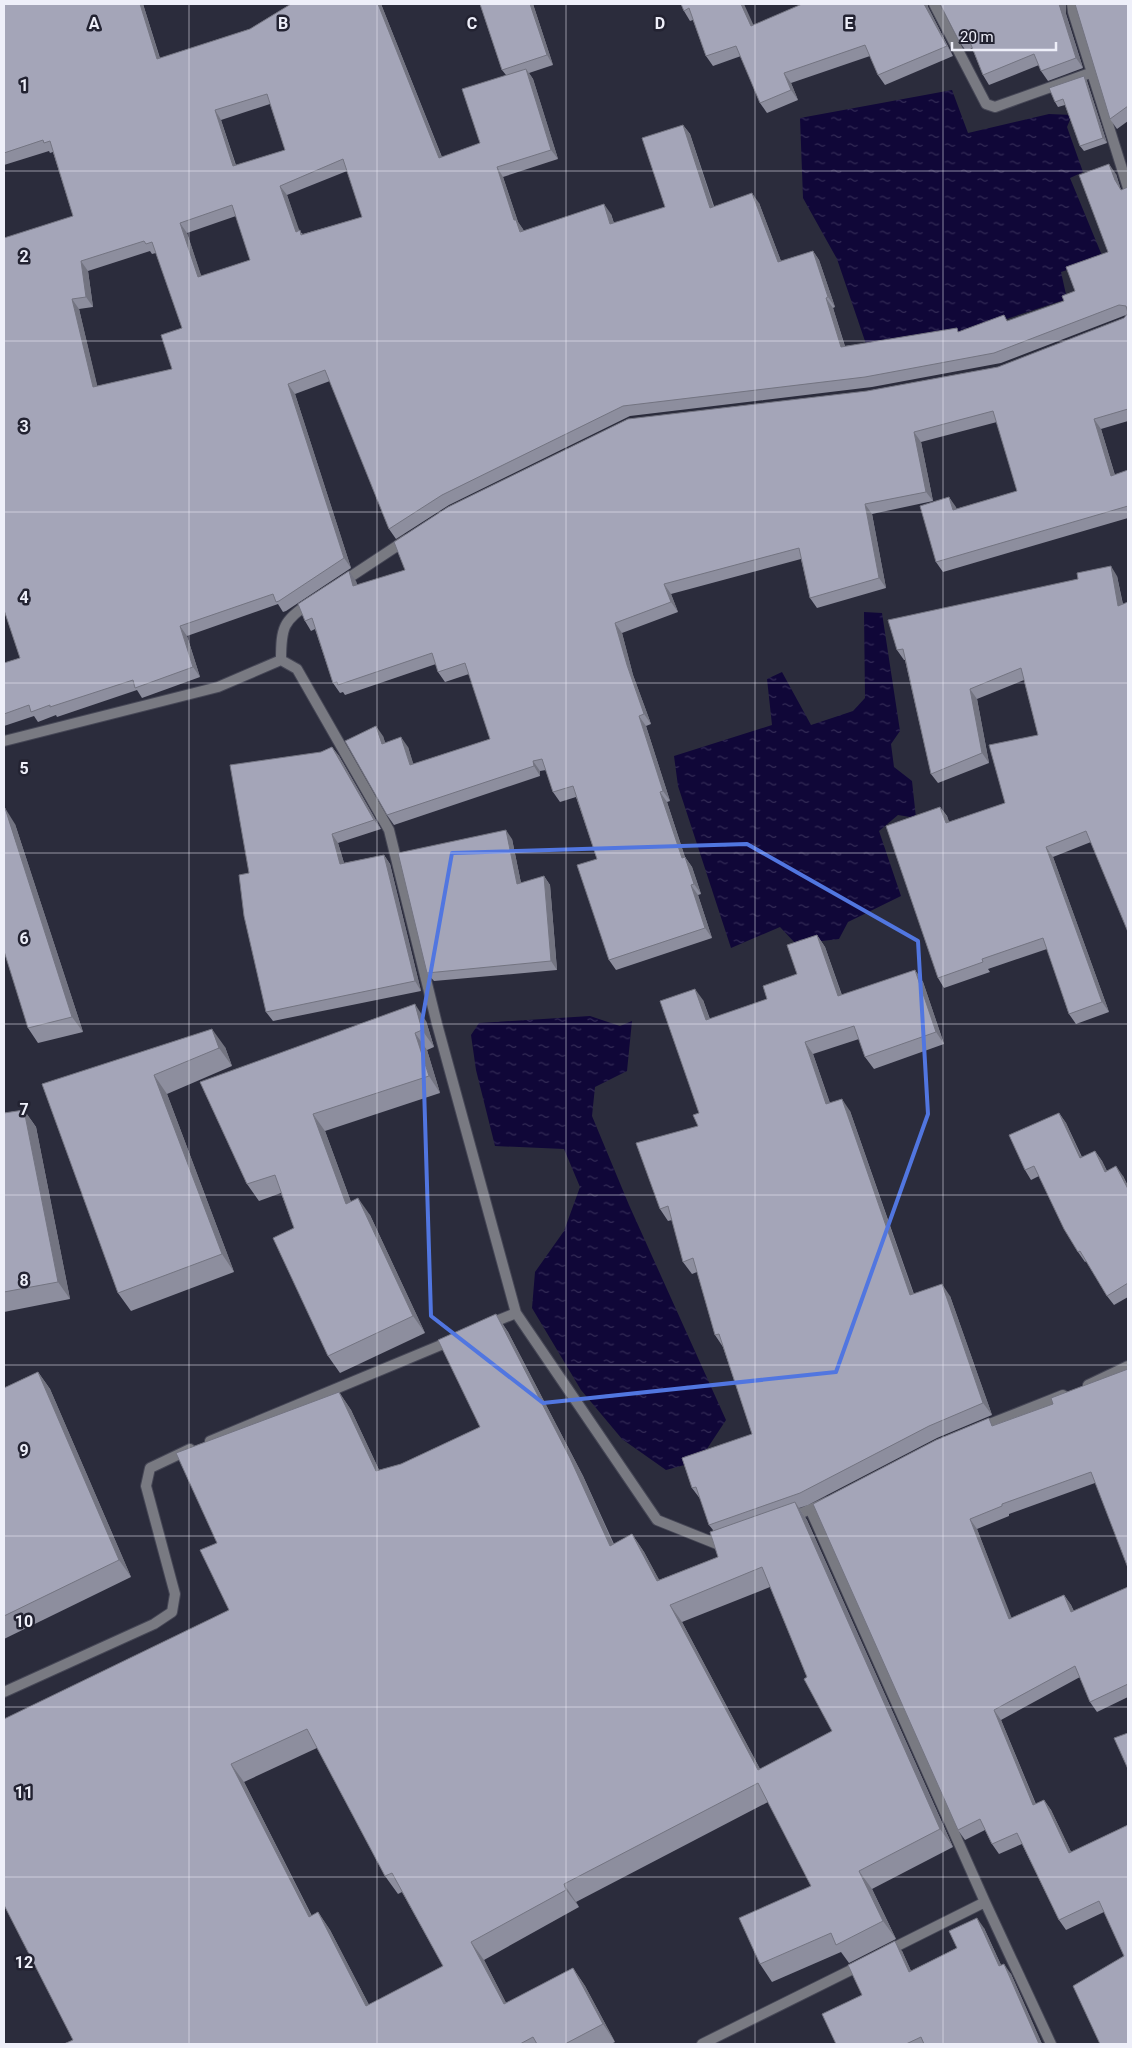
<svg xmlns="http://www.w3.org/2000/svg" width="1132" height="2048" font-family="Roboto,sans-serif">
	<style>
		.water { fill: url(#water-ripples) }
		.lines { fill: none; stroke-linecap: round; stroke-linejoin: round }
		.minor-casing { stroke: #464756; stroke-width: 12 }
		.minor { stroke: #797a82; stroke-width: 10 }
		.wall { fill: #8d8e9e; fill-rule: evenodd }
		.shaded-wall { fill: #737481 }
		.building { fill: #a4a5b8; stroke: #737481; fill-rule: evenodd }
		.marked { fill: none; stroke: #5176e0; stroke-width: 4; stroke-linejoin: round }
		.grid { fill: none; stroke: #eeeff9; stroke-width: 1; stroke-opacity: 0.55 }
		.grid-label { font-size: 16px; text-anchor: middle; font-weight: bold; fill: #eeeff9; stroke: #222231; stroke-width: 5; stroke-linejoin: round; paint-order: stroke }
	</style>
	<defs>
		<pattern id="water-ripples" width="26" height="14" patternUnits="userSpaceOnUse" patternTransform="scale(1.25)"><rect width="26" height="14" fill="#100738"/><path d="M2 4q2-2 4 0t4 0M15 11q2-2 4 0t4 0" fill="none" stroke="#332b56"/></pattern>
	</defs>
	<rect width="100%" height="100%" fill="#2b2c3c"/>
	<path class="water" d="M952 90 968 133 1049 114 1072 115 1067 127 1083 172 1070 178 1103 258 1061 272 1067 299 973 330 867 347 837 259 803 198 800 118Z
		M864 612 882 613 900 731 891 744 894 767 912 781 916 818 898 815 879 831 901 896 848 922 839 939 796 944 780 927 731 948 678 786 674 756 772 725 767 679 782 672 811 725 853 711 865 698Z
		M590 1016 620 1026 632 1021 627 1071 595 1087 592 1116 629 1205 726 1420 699 1461 666 1470 622 1439 581 1390 532 1308 535 1272 564 1231 580 1187 564 1149 495 1146 476 1070 471 1035 479 1023Z"/>
	<g class="lines">
		<g class="minor-casing">
			<path id="minor" d="M934 4 986 104 995 107 1093 72
				M1072 4 1073 12 1128 188
				M341 583 406 540
				M281 660 297 669 389 830 437 1024 516 1313 657 1520 717 1544 724 1541
				M4 741 218 687 281 660C281 628 283 620 310 603
				M489 1324 516 1313
				M1088 1385 1128 1366
				M982 1427 1063 1395
				M210 1441 453 1340
				M811 1511 985 1902 1051 2044
				M790 1518 827 1502
				M4 1692 154 1624 172 1612 175 1594 146 1486 150 1468 190 1449
				M887 1951 985 1902
				M702 2044 861 1965"/>
		</g>
		<use href="#minor" class="minor"/>
	</g>
	<path class="wall" d="M4 4H143L160 58 250 29 291 4H381L442 157 480 143 506 75 502 70 480 4H533L553 65 529 73 533 79 558 159 503 177 518 222 524 231 611 214 614 223 665 207 683 125 690 134 714 206 759 203 781 261 813 251 819 260 835 307 833 308 845 346 960 332 1009 321 1064 301 1075 291 1108 252 1116 174 1121 190 1128 188V421L1101 429 1115 475 1128 470V518L943 572 936 562 949 497 956 509 1017 491 997 422 921 442 933 501 872 514 886 588 817 608 810 598 801 559 671 594 678 612 622 633 633 675 651 724 646 726 670 801 667 802 685 857 692 867 701 894 698 895 712 938 616 970 609 960 597 859 576 797 560 802 553 792 546 770 540 771V776L394 825 387 815 383 736 385 743 408 747 413 764 490 739 469 674 445 682 438 672 436 664 345 695 343 692 340 693 333 683 315 629 311 631 305 621 356 581 357 585 405 570 867 391 998 367 1124 318 1126 315 1001 363 872 387 630 416 449 505 396 539 389 529 330 381 295 394 351 568 286 611 283 612 278 604 187 636 200 677 142 698 137 690 57 717 56 715 38 722 34 716 4 726V663L20 658 73 216 53 152 50 153 49 151 4 165ZM270 104 285 150 236 165 221 120ZM347 171 362 217 303 234 299 231 287 195ZM236 216 250 260 201 276 187 233ZM150 251 152 254 156 253 182 328 172 369 97 386 79 309 93 307 88 271Z
		M681 4 753 25 928 7 953 56 885 85 878 75 870 56 791 83 798 100 767 113 760 103 741 56 713 66 706 56 693 20 690 21 684 11Z
		M940 4 1066 14 1083 68 1048 81 1041 71 1039 65 989 85 983 75 972 48 966 51 959 41Z
		M1128 4V121L1117 129 1110 119Z
		M1084 76 1087 81 1107 143 1084 151 1080 146 1065 105 1058 107 1055 102Z
		M1117 576 1123 604 1091 842 1053 857 1109 1012 1076 1024 1069 1014 1047 949 988 969 990 972 944 988 938 978 940 807 947 816 949 822 1005 803 1038 735 1024 680 977 699 989 763 938 783 931 774 905 660H904L897 650Z
		M332 747 339 756 381 829 338 843 344 863 384 855 390 864 421 991 273 1021 266 1012 321 752Z
		M15 824 83 1032 38 1043 28 1028Z
		M512 839 521 883 544 876 550 885 557 970 434 981 427 973Z
		M817 935 825 947 842 995 915 970 923 982 944 1044 874 1069 865 1057 859 1039 813 1054 830 1103 850 1111 914 1294 950 1296 992 1415 937 1438 808 1505 799 1508 807 1520 953 1847 872 1889 896 1939 849 1963 841 1952 772 1982 760 1964 811 1886 768 1802 576 1902 579 1907 484 1960 506 2003 573 1968 585 1986 615 2042 611 2044H64L73 2040 229 1610 217 1543 339 1392 351 1410 379 1470 401 1464 480 1427 496 1314 508 1332 583 1476 614 1544 632 1534 644 1552 659 1580 718 1557 713 1530 709 1525 701 1500 692 1488 752 1434 723 1347 715 1335 697 1272 692 1274 683 1262 672 1220 668 1221 660 1209 698 1126 699 1113 703 1000 710 1019 767 999 797 974ZM770 1587 807 1677 832 1731 760 1769 682 1622ZM317 1748 385 1876 398 1894 402 1892 443 1966 369 2005 330 1930 318 1912 312 1916 244 1782Z
		M426 1021 434 1047 427 1050 440 1093 325 1131 351 1202 370 1215 425 1333 340 1373 328 1356 294 1228 281 1193 259 1201 247 1184 200 1082Z
		M225 1047 232 1066 167 1094 234 1272 131 1311 118 1293 42 1084Z
		M24 1110 36 1127 70 1299 4 1312V1113Z
		M1059 1113 1066 1123 1082 1157 1095 1151 1102 1161 1107 1171 1123 1176 1128 1186V1297L1114 1305 1107 1296 1087 1261 1085 1262 1078 1252 1039 1176 1031 1180 1025 1170Z
		M1128 1369 1095 1483 1009 1514V1516L977 1529 1011 1618 1064 1595 1071 1605 1074 1611 1128 1587V1697L1097 1712 1090 1702 1080 1677 1001 1720 1036 1804 1044 1800 1051 1810 1071 1852 1128 1825 1124 1956 1104 1912 1066 1930 1059 1920 1022 1844 999 1854 992 1844 985 1830 965 1840 958 1830 813 1504 994 1425 1053 1404Z
		M38 1372 50 1389 131 1577 4 1639V1388Z
		M984 1928 1001 1965 1011 1974 1042 2044H836L862 1995 902 1951 911 1971 957 1948Z"/>
	<path class="shaded-wall" d="M140 4H143L163 69 157 59Z
		M378 4H381L446 168 439 158Z
		M530 4H533L553 65 547 55Z
		M741 4H744L758 35 751 26Z
		M924 4H928V7L953 56 947 46Z
		M1059 4H1066V14L1083 68 1076 58Z
		M526 69 533 79 558 159 551 150Z
		M784 73 791 83 798 100 791 90Z
		M1084 76 1087 81 1107 143 1103 138Z
		M215 110 221 120 239 176 233 166Z
		M683 125 690 134 717 218 710 208Z
		M1109 164 1116 174 1121 190 1128 200 1115 180Z
		M497 167 503 177 518 222 523 229 527 242 514 220Z
		M280 186 287 195 303 241 296 232Z
		M752 193 759 203 785 272 778 262Z
		M604 204 611 214 617 234 610 224Z
		M180 223 187 233 205 287 198 277Z
		M813 251 819 260 835 307 828 297Z
		M81 261 88 271 93 307 86 297Z
		M826 298 833 308 848 357 841 347Z
		M72 299 79 309 100 397 93 387Z
		M288 384 295 394 351 568 344 558Z
		M1094 419 1101 429 1118 486 1111 476Z
		M914 432 921 442 933 501 926 492Z
		M949 497 956 507 960 520 953 510Z
		M865 504 872 514 886 588 879 578Z
		M1111 566 1117 576 1125 616 1118 606Z
		M349 571 356 581 360 596 353 586Z
		M664 584 671 594 678 612 671 602Z
		M615 623 622 633 633 675 651 724 644 714 627 665Z
		M180 626 187 636 200 677 193 667Z
		M970 689 977 699 989 763 982 753Z
		M639 716 646 726 670 801 663 791Z
		M376 726 383 736 389 754 382 744Z
		M401 737 408 747 417 775 410 765Z
		M332 747 339 756 381 829 374 820Z
		M533 761 540 771V776L534 766Z
		M660 792 667 802 687 864 685 857 692 867 701 894 694 884 682 858Z
		M940 807 947 816 953 833 946 823Z
		M5 808 15 824 83 1032 72 1017Z
		M506 830 512 839 523 893 517 884Z
		M332 834 338 843 347 873 340 864Z
		M1046 847 1053 857 1109 1012 1102 1002Z
		M384 855 390 864 421 991 415 981Z
		M544 876 550 885 557 970 551 961Z
		M691 885 698 895 712 938 705 928Z
		M817 935 825 947 846 1008 838 996Z
		M915 970 923 982 944 1044 936 1032Z
		M695 989 703 1000 714 1032 706 1020Z
		M415 1004 426 1021 434 1047 422 1030Z
		M212 1029 225 1047 232 1066 219 1048Z
		M415 1033 427 1050 440 1093 429 1076Z
		M805 1042 813 1054 834 1116 826 1104Z
		M154 1075 167 1094 234 1272 222 1254Z
		M842 1099 850 1111 918 1307 910 1295Z
		M24 1110 36 1127 70 1299 58 1282Z
		M1059 1113 1066 1123 1086 1168 1080 1158Z
		M313 1114 325 1131 358 1221 346 1204Z
		M1095 1151 1102 1161 1112 1182 1105 1172Z
		M1116 1166 1123 1176 1128 1186V1189Z
		M358 1198 370 1215 425 1333 413 1316Z
		M942 1284 950 1296 992 1415 983 1403Z
		M496 1314 508 1332 583 1476 622 1564 610 1546Z
		M38 1372 50 1389 131 1577 119 1560Z
		M339 1392 351 1410 388 1489 376 1471Z
		M795 1502 807 1520 953 1847 940 1829Z
		M970 1519 977 1529 1016 1629 1009 1619Z
		M632 1534 644 1552 669 1598 657 1581Z
		M1064 1595 1071 1605 1078 1622 1071 1612Z
		M670 1605 682 1622 770 1788 758 1770Z
		M994 1710 1001 1720 1040 1815 1033 1805Z
		M231 1764 244 1782 321 1935 309 1917Z
		M1044 1800 1051 1810 1076 1862 1069 1853Z
		M859 1871 872 1889 896 1939 883 1921Z
		M564 1884 576 1902 579 1907 566 1890Z
		M318 1912 330 1930 379 2024 366 2006Z
		M977 1918 984 1928 1006 1976 999 1966Z
		M895 1941 902 1951 916 1982 909 1972Z
		M471 1942 484 1960 516 2022 504 2004Z
		M1004 1964 1011 1974 1042 2044H1039Z
		M573 1968 585 1986 615 2042 603 2024Z"/>
	<path class="building" d="M4 4H140L157 59 250 29 291 4H378L439 158 480 143 462 89 526 69 551 150 497 167 514 220H516L520 232 604 204 610 224 665 207 642 138 683 125 710 208 752 193 778 262 813 251 828 297 826 298 841 347 957 328 958 332 1004 315 1007 321 1064 301 1062 296 1075 291 1066 267 1108 252 1079 175 1109 164 1115 180 1121 190 1128 187V409L1094 419 1111 476 1128 470V506L936 562 920 506 949 497 953 510 1017 491 993 411 914 432 926 492 865 504 879 578 810 598 799 548 664 584 671 602 615 623 627 665 644 714 639 716 663 791 660 792 682 858 685 857 694 884 691 885 705 928 609 960 577 865 597 859 573 786 553 792 542 759 533 761 534 766 387 815 345 741 376 726 382 744 401 737 410 765 490 739 465 663 438 672 432 653 338 685 337 682 333 683 312 618 305 621 298 604 349 571 353 586 405 570 394 542 448 507 628 419 867 391 998 367 1124 318 1128 313 1126 306 1119 305 994 353 865 377 623 406 442 495 389 529 325 370 288 384 344 558 279 601 276 602 273 594 180 626 193 667 135 688 133 680 50 707V705L31 712 29 705 4 714V663L20 658 4 610V238L73 216 50 141 44 143 43 140 4 153ZM267 94 285 150 233 166 215 110ZM343 159 362 217 301 235 300 230 296 232 280 186ZM232 205 250 260 198 277 180 223ZM144 241 146 244 152 242 182 328 161 335 172 369 93 387 72 299 86 297 81 261Z
		M480 4H530L547 55 502 70Z
		M681 4H741L751 26 802 4H924L947 46 878 75 865 45 784 73 791 90 760 103 736 46 706 56 689 8 684 11Z
		M940 4H1059L1076 58 1041 71 1034 54 983 75 968 37 959 41Z
		M1075 4H1128V106L1110 119Z
		M1084 76 1103 138 1080 146 1063 99 1055 102 1049 88Z
		M1111 566 1118 606 1128 602V932L1086 831 1046 847 1102 1002 1069 1014 1043 938 982 959 983 962 938 978 886 826 940 807 946 823 1005 803 989 745 1038 735 1021 668 970 689 982 753 931 774 903 649 897 650 888 620 1078 579 1077 573Z
		M332 747 374 820 332 834 340 864 384 855 415 981 266 1012 244 916 239 875 249 873 230 765 321 752Z
		M4 808H5L72 1017 28 1028 4 951Z
		M506 830 517 884 544 876 551 961 427 973 398 853Z
		M817 935 838 996 915 970 936 1032 865 1057 854 1026 805 1042 826 1104 842 1099 910 1295 942 1284 983 1403 929 1426 800 1493 709 1525 696 1487 692 1488 682 1458 752 1434 719 1334 715 1335 693 1258 683 1262 668 1206 660 1209 636 1143 698 1126 693 1115 699 1113 660 1001 695 989 706 1020 767 999 763 986 797 974 787 945Z
		M415 1004 422 1030 415 1033 429 1076 313 1114 346 1204 358 1198 413 1316 328 1356 273 1238 294 1228 275 1175 247 1184 200 1082Z
		M212 1029 219 1048 154 1075 222 1254 118 1293 42 1084Z
		M24 1110 58 1282 4 1292V1113Z
		M1059 1113 1080 1158 1095 1151 1105 1172 1116 1166 1128 1189V1283L1107 1296 1080 1251 1078 1252 1064 1229 1034 1166 1025 1170 1009 1135Z
		M496 1314 570 1458 610 1546 632 1534 657 1581 718 1557 710 1532 795 1502 940 1829 859 1871 883 1921 836 1945 831 1933 760 1964 739 1918 811 1886 758 1783 564 1884 566 1890 471 1942 504 2004 573 1968 603 2024 565 2044H537L533 2037 520 2044H64L73 2040 4 1905V1719L229 1610 200 1550 217 1543 176 1453 339 1392 376 1471 401 1464 480 1427 438 1340ZM762 1567 807 1677 804 1679 832 1731 758 1770 670 1605ZM307 1729 385 1876 392 1873 443 1966 366 2006 318 1912 309 1917 231 1764Z
		M1128 1369V1568L1091 1472 1002 1504V1506L970 1519 1009 1619 1064 1595 1071 1612 1128 1587V1684L1090 1702 1075 1666 994 1710 1033 1805 1044 1800 1069 1853 1128 1825V2044H1100L1073 1986 1124 1956 1099 1901 1059 1920 1017 1833 992 1844 980 1819 958 1830 813 1504 936 1440 989 1418 992 1426 1053 1404 1051 1398Z
		M38 1372 119 1560 4 1616V1388Z
		M1128 1733V1769L1114 1738Z
		M977 1918 999 1966 1004 1964 1039 2044H924L921 2037 906 2044H836L822 2014 862 1995 848 1965 895 1941 909 1972 957 1948 949 1931Z"/>
	<path class="marked" d="M747 844 918 941 928 1114 836 1372 543 1403 431 1316 422 1021 452 853Z"/>
	<path class="grid" d="M189 4V2044M377 4V2044M566 4V2044M755 4V2044M943 4V2044M4 171H1128M4 341H1128M4 512H1128M4 683H1128M4 853H1128M4 1024H1128M4 1195H1128M4 1365H1128M4 1536H1128M4 1707H1128M4 1877H1128"/>
	<g class="grid-label">
		<text x="94" y="29">A</text>
		<text x="283" y="29">B</text>
		<text x="472" y="29">C</text>
		<text x="660" y="29">D</text>
		<text x="849" y="29">E</text>
		<text x="24" y="91">1</text>
		<text x="24" y="262">2</text>
		<text x="24" y="432">3</text>
		<text x="24" y="603">4</text>
		<text x="24" y="774">5</text>
		<text x="24" y="944">6</text>
		<text x="24" y="1115">7</text>
		<text x="24" y="1286">8</text>
		<text x="24" y="1456">9</text>
		<text x="24" y="1627">10</text>
		<text x="24" y="1798">11</text>
		<text x="24" y="1968">12</text>
	</g>
	<rect width="1132" height="2048" fill="none" stroke="#eeeff9" stroke-width="10"/>
	<path d="M952 42v8h104v-8" fill="none" stroke="#eeeff9" stroke-width="2.5"/>
	<text x="960" y="42" font-size="15" fill="#eeeff9" stroke="#222231" stroke-width="4" paint-order="stroke">20 m</text>
</svg>
